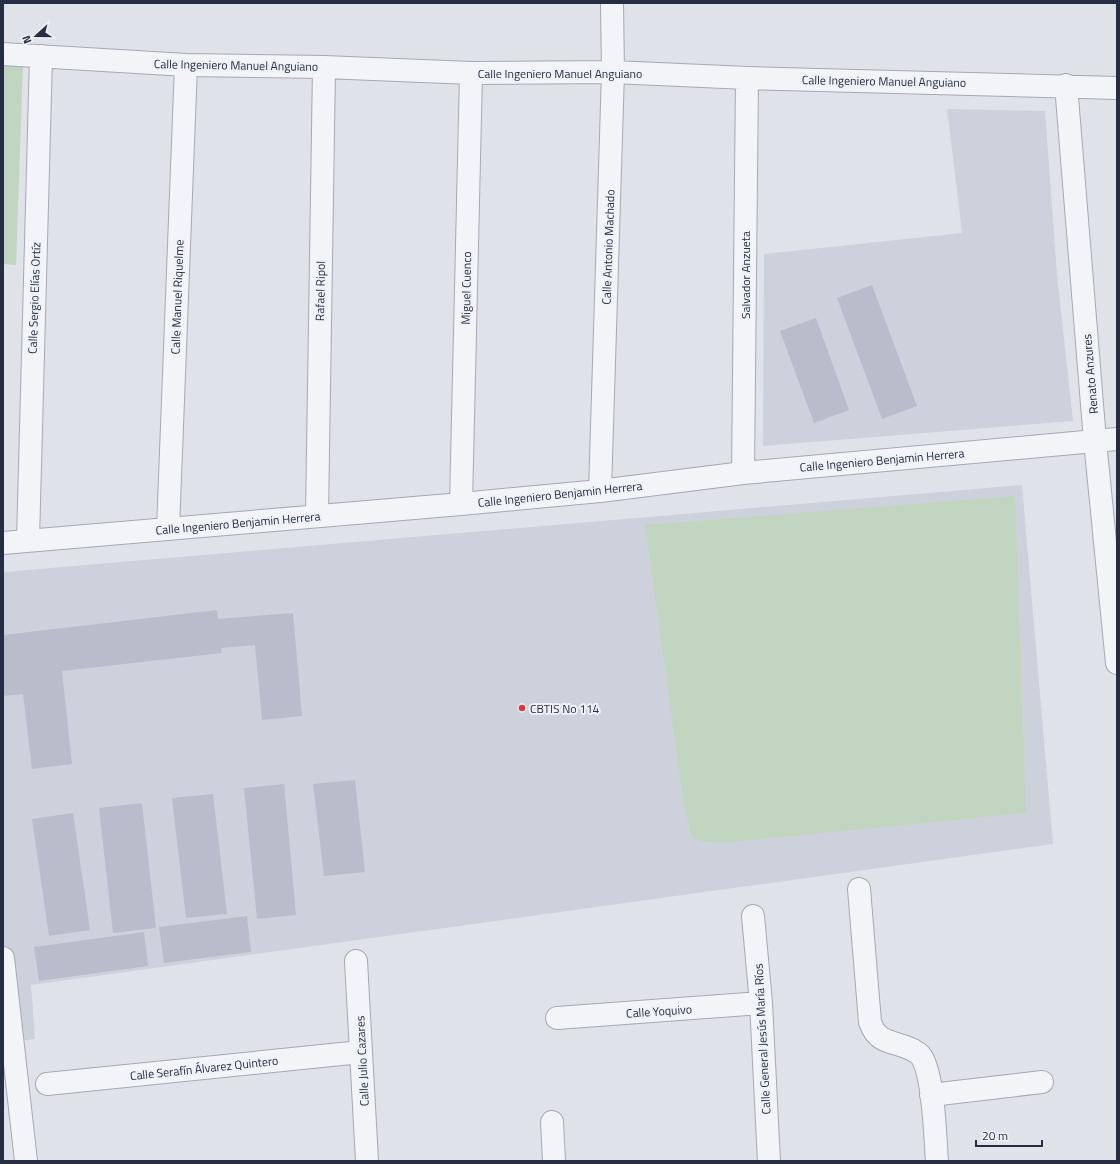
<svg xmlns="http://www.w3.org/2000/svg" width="1120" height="1164" font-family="'Titillium Web',sans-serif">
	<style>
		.built { fill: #cdd1dc }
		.green { fill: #c2d5c0 }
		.building { fill: #b9bdcb }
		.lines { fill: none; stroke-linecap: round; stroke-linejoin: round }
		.minor-casing { stroke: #a5a8b5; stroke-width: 24 }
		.minor { stroke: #f3f4f8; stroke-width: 22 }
		.poi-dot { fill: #db3939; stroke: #eff2f7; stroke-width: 1.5 }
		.labels { text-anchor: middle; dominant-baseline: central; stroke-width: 4; stroke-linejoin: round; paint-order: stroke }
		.street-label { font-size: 12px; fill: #272d43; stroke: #eff2f7 }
		.poi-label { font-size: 12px; fill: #272d43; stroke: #eff2f7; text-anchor: start }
	</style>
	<rect width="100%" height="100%" fill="#e0e2ea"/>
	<path class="built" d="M947 109 1045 111 1057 274 1073 421 763 446 764 254 962 233Z
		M1022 485 1053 844 31 985 35 1039 3 1043V572Z"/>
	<path class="green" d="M3 63 23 65 16 265 3 264Z
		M1015 496 1026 813 720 843 700 841 691 836 683 800 645 525Z"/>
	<path class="building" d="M872 285 917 406 882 419 837 298Z
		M816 318 849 410 814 423 780 331Z
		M217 610 218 619 293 613 302 716 262 720 255 645 221 648 222 653 62 671 72 764 32 769 23 694 3 696V635Z
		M355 780 365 872 324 876 313 784Z
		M284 784 296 915 257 919 244 788Z
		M213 794 227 914 186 918 172 798Z
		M142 803 156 928 113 933 99 808Z
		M73 813 90 930 49 936 32 819Z
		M247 916 251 952 164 963 159 927Z
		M144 932 148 966 39 981 34 947Z"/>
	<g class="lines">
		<g class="minor-casing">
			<path id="minor" d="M3 54 186 65 324 67 471 73 613 72 747 78 1117 88
				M1066 85 1095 441 1117 663
				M743 473 747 78
				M600 491 613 72 612 3
				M461 504 471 73
				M317 515 324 67
				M168 529 186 65
				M28 540 41 56
				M3 543 461 504 600 491 743 473 1117 439
				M859 889 870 1022C878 1045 893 1040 913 1050 915 1052 919 1053 920 1055 934 1071 935 1138 937 1161
				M753 916 761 1003 769 1161
				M3 958 26 1161
				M356 961 367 1161
				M557 1018 761 1003
				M47 1084 361 1052
				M931 1095 1042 1082
				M552 1122 554 1161"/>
		</g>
		<use href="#minor" class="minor"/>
	</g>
	<circle class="poi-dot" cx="522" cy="708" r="4"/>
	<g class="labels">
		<g class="street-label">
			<text transform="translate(236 65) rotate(1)">Calle Ingeniero Manuel Anguiano</text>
			<text x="560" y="73">Calle Ingeniero Manuel Anguiano</text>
			<text transform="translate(884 81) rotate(1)">Calle Ingeniero Manuel Anguiano</text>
			<text transform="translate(608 247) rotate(-88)">Calle Antonio Machado</text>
			<text transform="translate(745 275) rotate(-90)">Salvador Anzueta</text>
			<text transform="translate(466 288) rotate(-89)">Miguel Cuenco</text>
			<text transform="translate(320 291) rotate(-89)">Rafael Ripol</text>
			<text transform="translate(177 297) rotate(-88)">Calle Manuel Riquelme</text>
			<text transform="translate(34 298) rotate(-88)">Calle Sergio Elías Ortíz</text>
			<text transform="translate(1090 374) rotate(-95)">Renato Anzures</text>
			<text transform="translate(882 460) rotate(-5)">Calle Ingeniero Benjamin Herrera</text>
			<text transform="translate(560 494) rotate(-6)">Calle Ingeniero Benjamin Herrera</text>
			<text transform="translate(238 523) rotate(-5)">Calle Ingeniero Benjamin Herrera</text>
			<text transform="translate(659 1011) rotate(-4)">Calle Yoquivo</text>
			<text transform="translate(762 1039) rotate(-93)">Calle General Jesús María Ríos</text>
			<text transform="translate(362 1061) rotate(-93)">Calle Julio Cazares</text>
			<text transform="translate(204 1068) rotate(-6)">Calle Serafín Álvarez Quintero</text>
		</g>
		<g class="poi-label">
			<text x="530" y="708">CBTIS No 114</text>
		</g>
	</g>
	<rect width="1120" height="1164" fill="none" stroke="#272d43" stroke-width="8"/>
	<g transform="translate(36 36) rotate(249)" stroke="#eff2f7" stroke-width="3" paint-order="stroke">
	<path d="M0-3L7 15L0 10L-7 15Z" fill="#272d43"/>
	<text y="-6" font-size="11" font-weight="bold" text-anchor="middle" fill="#272d43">N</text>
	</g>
	<path d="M976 1140v6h66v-6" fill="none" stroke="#272d43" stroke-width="2"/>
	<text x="982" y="1140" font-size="12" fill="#272d43" stroke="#eff2f7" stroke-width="3" paint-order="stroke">20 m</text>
</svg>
